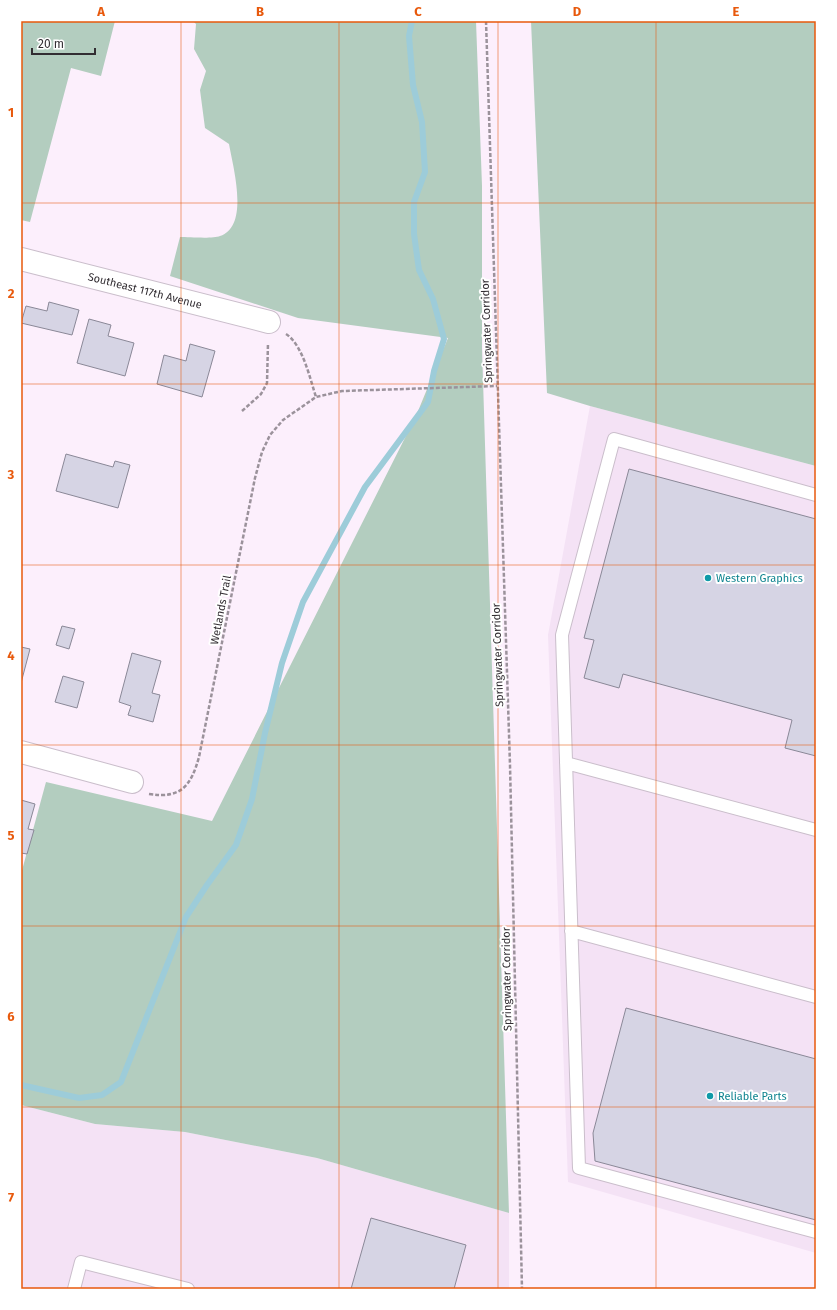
<svg xmlns="http://www.w3.org/2000/svg" width="837" height="1310" font-family="'Fira Sans',sans-serif">
	<style>
		.built { fill: #f4e2f5 }
		.green { fill: #b3cdbf }
		.lines { fill: none; stroke-linecap: round; stroke-linejoin: round }
		.stream { stroke: #9dccd9; stroke-width: 6 }
		.building { fill: #d6d4e4; stroke: #8a8897 }
		.service-casing { stroke: #cabecb; stroke-width: 14 }
		.minor-casing { stroke: #cabecb; stroke-width: 24 }
		.path { stroke: #9b929b; stroke-width: 2.5; stroke-dasharray: 4 2; stroke-linecap: butt }
		.service { stroke: #fff; stroke-width: 12 }
		.minor { stroke: #fff; stroke-width: 22 }
		.grid { fill: none; stroke: #e8590c; stroke-width: 1; stroke-opacity: 0.55 }
		.culture-dot { fill: #0f9aa8; stroke: #fff; stroke-width: 1.5 }
		.labels { text-anchor: middle; dominant-baseline: central; stroke-width: 4; stroke-linejoin: round; paint-order: stroke }
		.street-label { font-size: 11px; fill: #322d32; stroke: #fff }
		.culture-label { font-size: 11px; fill: #0d838f; stroke: #fff; text-anchor: start }
		.neatline { fill: none; stroke: #e8590c; stroke-width: 1.5 }
		.grid-label { font-size: 13px; text-anchor: middle; font-weight: bold; fill: #e8590c }
	</style>
	<rect width="100%" height="100%" fill="#fceffc"/>
	<path class="built" d="M590 406 816 466V1253L568 1182 548 635Z
		M21 1105 95 1124 185 1132 317 1158 509 1213V1289H21Z"/>
	<path class="green" d="M21 21H115L101 76 71 68 30 222 21 220Z
		M193 21H476L482 186V348L509 1213 317 1158 185 1132 95 1124 21 1105V874L46 782 212 821 416 416 448 338 298 318 170 276 180 237C189 237 213 239 220 236 250 226 233 167 229 144L205 128 200 90 206 71 194 49 196 24Z
		M531 21H816V466L590 406 547 393Z"/>
	<g class="lines">
		<path class="stream" d="M21 1085 79 1098 102 1095 121 1082 186 917 207 885 236 845 252 799 265 733 282 663 303 602 365 487 428 402 434 371 444 339 433 299 419 270 414 234V202L425 172 422 122 413 85 409 36 412 21"/>
	</g>
	<path class="building" d="M49 302 79 310 72 335 21 323 26 306 47 311Z
		M89 319 111 325 108 336 134 343 125 376 77 363Z
		M190 344 215 351 202 397 157 384 164 355 186 361Z
		M66 454 113 467 115 461 130 465 118 508 56 491Z
		M629 469 816 519V756L785 748 792 720 623 674 619 688 584 678 594 640 584 638Z
		M62 626 75 629 69 649 56 645Z
		M21 647 30 649 21 683Z
		M132 653 161 661 152 693 160 695 153 722 128 715 131 706 119 702Z
		M63 676 84 682 77 708 55 702Z
		M21 800 35 804 28 829 34 830 27 854 21 853Z
		M626 1008 816 1059V1220L595 1161 593 1133Z
		M371 1218 466 1245 454 1289H351Z"/>
	<g class="lines">
		<g class="service-casing">
			<path id="service" d="M816 495 614 439 562 635 579 1168 816 1232
				M566 763 816 830
				M571 931 816 997
				M74 1289 81 1262 188 1289"/>
		</g>
		<g class="minor-casing">
			<g id="minor">
				<path id="s1" d="M21 259 269 322"/>
				<path d="M21 752 132 782"/>
			</g>
		</g>
		<path class="path" d="M486 21 510 765 522 1289
			M286 334C303 345 310 379 316 397
			M242 411 261 394 267 383 268 343
			M149 794C181 799 191 786 199 757L255 478 262 452 270 435 283 420 316 397 342 391 497 386"/>
		<use href="#service" class="service"/>
		<use href="#minor" class="minor"/>
	</g>
	<path class="grid" d="M181 21V1289M339 21V1289M498 21V1289M656 21V1289M21 203H816M21 384H816M21 565H816M21 745H816M21 926H816M21 1107H816"/>
	<g class="culture-dot">
		<circle cx="708" cy="578" r="4"/>
		<circle cx="710" cy="1096" r="4"/>
	</g>
	<g class="labels">
		<g class="street-label">
			<text stroke="none"><textPath href="#s1" startOffset="128">Southeast 117th Avenue</textPath></text>
			<text transform="translate(487 331) rotate(-92)">Springwater Corridor</text>
			<text transform="translate(221 610) rotate(-79)">Wetlands Trail</text>
			<text transform="translate(498 655) rotate(-92)">Springwater Corridor</text>
			<text transform="translate(507 979) rotate(-91)">Springwater Corridor</text>
		</g>
		<g class="culture-label">
			<text x="716" y="578">Western Graphics</text>
			<text x="718" y="1096">Reliable Parts</text>
		</g>
	</g>
	<rect width="837" height="1310" fill="none" stroke="#ffffff" stroke-width="44"/>
	<path d="M32 48v6h63v-6" fill="none" stroke="#322d32" stroke-width="2"/>
	<text x="38" y="48" font-size="12" fill="#322d32" stroke="#ffffff" stroke-width="3" paint-order="stroke">20 m</text>
	<rect x="22" y="22" width="793" height="1266" class="neatline"/>
	<g class="grid-label">
		<text x="101" y="16">A</text>
		<text x="260" y="16">B</text>
		<text x="418" y="16">C</text>
		<text x="577" y="16">D</text>
		<text x="736" y="16">E</text>
		<text x="11" y="117">1</text>
		<text x="11" y="298">2</text>
		<text x="11" y="479">3</text>
		<text x="11" y="660">4</text>
		<text x="11" y="840">5</text>
		<text x="11" y="1021">6</text>
		<text x="11" y="1202">7</text>
	</g>
</svg>
